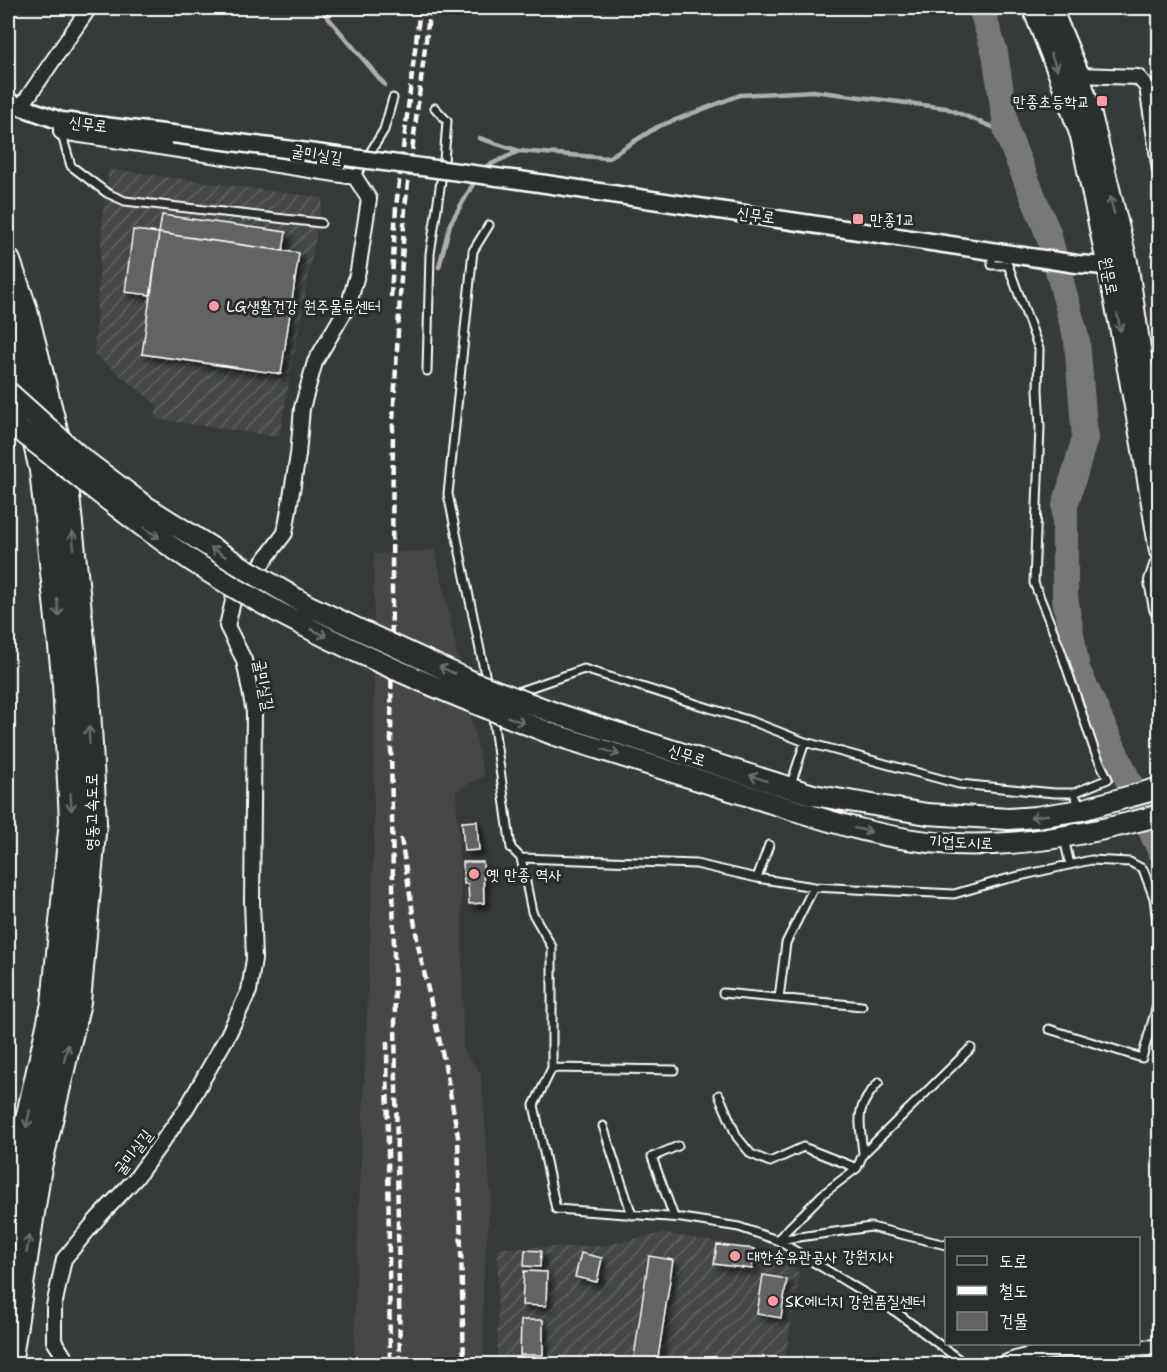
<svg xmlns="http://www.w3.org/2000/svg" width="1167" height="1372" font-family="'Shantell Sans','Poor Story',sans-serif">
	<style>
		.built { fill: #444748 }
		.industrial { fill: url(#industrial-furrows) }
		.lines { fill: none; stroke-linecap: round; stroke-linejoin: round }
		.stream { stroke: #adaeaf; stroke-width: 4.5 }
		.river { stroke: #767879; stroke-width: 26 }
		.building { fill: #636465; stroke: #fff; stroke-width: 1.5; filter: url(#shadow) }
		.service-casing { stroke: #fff; stroke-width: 11 }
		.minor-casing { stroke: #fff; stroke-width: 18 }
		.tertiary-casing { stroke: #fff; stroke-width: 21 }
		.secondary-casing { stroke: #fff; stroke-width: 24 }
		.motorway-casing { stroke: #fff; stroke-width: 28 }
		.service { stroke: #2a2d2e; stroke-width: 7 }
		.minor { stroke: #2a2d2e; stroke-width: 14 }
		.tertiary { stroke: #2a2d2e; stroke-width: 16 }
		.secondary { stroke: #2a2d2e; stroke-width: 20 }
		.motorway { stroke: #2a2d2e; stroke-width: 24 }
		.rail { stroke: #fff; stroke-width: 4.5; stroke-dasharray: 9 4.5; stroke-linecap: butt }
		.tertiary-bridge-casing { stroke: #fff; stroke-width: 21; stroke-linecap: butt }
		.secondary-bridge-casing { stroke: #fff; stroke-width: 24; stroke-linecap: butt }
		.tertiary-bridge { stroke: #2a2d2e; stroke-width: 16 }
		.secondary-bridge { stroke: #2a2d2e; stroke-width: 20 }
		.oneway { stroke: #6a6c6d }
		.poi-dot { fill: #ff9aa2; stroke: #2a2d2e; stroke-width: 2 }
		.labels { text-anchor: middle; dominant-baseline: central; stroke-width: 6; stroke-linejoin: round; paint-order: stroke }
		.poi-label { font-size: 16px; fill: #fff; stroke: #2a2d2e; text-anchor: start }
		.street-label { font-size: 16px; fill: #fff; stroke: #2a2d2e }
	</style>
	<defs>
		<pattern id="industrial-furrows" width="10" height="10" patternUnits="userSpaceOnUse" patternTransform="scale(1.5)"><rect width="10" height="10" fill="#444748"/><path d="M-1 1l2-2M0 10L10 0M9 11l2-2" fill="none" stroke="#606363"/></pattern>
		<filter id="shadow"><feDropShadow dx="5" dy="5" stdDeviation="3" flood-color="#0009"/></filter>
	</defs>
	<rect width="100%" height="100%" fill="#373a3b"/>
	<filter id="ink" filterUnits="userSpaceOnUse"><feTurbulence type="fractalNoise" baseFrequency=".0167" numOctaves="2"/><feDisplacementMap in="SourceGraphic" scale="12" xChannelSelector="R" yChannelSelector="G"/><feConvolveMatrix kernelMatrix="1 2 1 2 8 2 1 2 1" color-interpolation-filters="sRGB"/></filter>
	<g filter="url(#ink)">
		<path class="built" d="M435 550 484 776 456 791 462 912 463 1050 481 1073 491 1196 483 1283V1364H354L355 1307 374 838V554Z"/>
		<path class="industrial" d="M109 169 323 198 279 437 155 419 157 405 94 354 103 212Z
			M663 1233 756 1249 764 1259 791 1263 800 1275 784 1364H497L498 1248 601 1246Z"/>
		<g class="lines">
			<path class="stream" d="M320 8 385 85
				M479 138 519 151
				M480 172 483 168 519 151 608 158 657 127 740 95 813 91 946 108 1007 133
				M439 267 450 224 476 179"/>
			<path class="river" d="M981 8 995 53 1007 133 1048 233 1077 341 1085 438 1065 506V597L1077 669 1160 850"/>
		</g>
		<path class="building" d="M162 215 286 232 283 251 159 233Z
			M133 230 159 233 151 295 125 292Z
			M159 233 299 253 281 374 142 354Z
			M477 821 479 850 464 851 462 822Z
			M463 862H483L484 903 469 904 468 884H464Z
			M717 1245 755 1249 752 1269 714 1264Z
			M525 1250 541 1251 540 1267 524 1266Z
			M581 1253 602 1258 597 1282 575 1277Z
			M649 1256 673 1260 657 1364H633Z
			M524 1271 547 1272 546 1306 522 1305Z
			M763 1275 787 1279 781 1318 757 1314Z
			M521 1320H543V1355H520Z"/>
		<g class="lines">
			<g class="service-casing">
				<path id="service" d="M61 132 71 166 107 193 125 201 321 223
					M355 177 384 130 393 98
					M992 252V265H1008L1039 349 1038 390 1040 427 1034 583 1060 648 1095 752 1108 779 1074 793
					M427 371 430 254 444 161 447 121 435 108
					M487 684 448 494 473 251 489 225
					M514 693 584 669 754 722 805 742 959 784 1055 793H1074L1080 807
					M492 712 511 848 521 858 532 912 552 947V1068
					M793 778 805 742
					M1064 838 1070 865
					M521 858 696 864 757 878 814 887 954 894 1006 879 1091 860 1130 862 1143 869 1154 898 1160 947
					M757 878 769 845
					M723 993 862 1006
					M779 998 786 943 814 887
					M1049 1029 1142 1058 1160 995
					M674 1070 552 1068 534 1105 556 1209 682 1218 739 1227 777 1240 896 1312 965 1364
					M719 1095 737 1137 751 1154 770 1162 803 1147 857 1168
					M603 1126 632 1215
					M863 1154C860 1118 853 1111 879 1082
					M674 1217 652 1157 678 1146
					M777 1240 823 1194 857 1168 863 1154 971 1048
					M777 1240 871 1227 946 1245"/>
			</g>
			<g class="minor-casing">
				<path id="minor" d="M1079 75 1138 77 1147 87 1160 170
					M21 107 89 8
					M61 121V132L355 177 369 199 358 271 349 304 315 362 302 408 298 455 285 533 251 578 234 597 227 626 244 660 254 712 252 901 254 959 249 991 228 1035 186 1109 136 1178 98 1218 64 1259 54 1306V1341L69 1364
					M1003 1364C1041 1345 1117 1349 1160 1347"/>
			</g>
			<g class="tertiary-casing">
				<path id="tertiary" d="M8 102 61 121 172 134
					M519 180 1077 264 1107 266"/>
			</g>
			<g class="secondary-casing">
				<path id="secondary" d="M1033 8 1059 74 1081 136 1119 321 1142 444 1160 551
					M1051 8 1079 75 1091 115 1127 262 1154 441
					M1160 566 1155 581 1160 608
					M560 715 813 795 927 814 1009 819 1036 817 1081 810 1160 788
					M555 735C623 756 691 777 759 799 822 819 886 841 953 844 1023 847 1092 834 1160 815"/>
			</g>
			<g class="motorway-casing">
				<path id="motorway" d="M8 261 24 307 64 466 87 689 94 822 78 1002 39 1167 9 1364
					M8 323 42 470 65 684 72 820 54 1004 17 1168 8 1233"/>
			</g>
			<use href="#service" class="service"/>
			<use href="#minor" class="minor"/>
			<use href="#tertiary" class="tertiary"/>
			<use href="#secondary" class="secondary"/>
			<use href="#motorway" class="motorway"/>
			<path class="rail" d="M391 297 396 207 420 8
				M401 838 418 945 445 1065 458 1136 464 1364
				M387 1041 390 1364
				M400 1364 391 746 393 421 405 207 430 8"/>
			<g class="tertiary-bridge-casing">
				<path id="tertiary-bridge" d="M172 134 519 180"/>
			</g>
			<g class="secondary-bridge-casing">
				<path id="secondary-bridge" d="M8 392 79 456 145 506 239 565 307 605 364 632 475 683 560 715
					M8 418 22 432C90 485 156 541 230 585 333 646 444 692 555 735"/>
			</g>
			<use href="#tertiary-bridge" class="tertiary-bridge"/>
			<use href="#secondary-bridge" class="secondary-bridge"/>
		</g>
		<defs><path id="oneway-shaft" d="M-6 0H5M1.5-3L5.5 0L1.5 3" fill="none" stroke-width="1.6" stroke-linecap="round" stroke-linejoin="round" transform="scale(1.5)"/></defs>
		<g class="oneway">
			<use href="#oneway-shaft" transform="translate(1054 62) rotate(68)"/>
			<use href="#oneway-shaft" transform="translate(1112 205) rotate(-104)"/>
			<use href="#oneway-shaft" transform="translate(1119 323) rotate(79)"/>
			<use href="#oneway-shaft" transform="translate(152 533) rotate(33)"/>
			<use href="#oneway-shaft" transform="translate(73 540) rotate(-96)"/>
			<use href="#oneway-shaft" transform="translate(218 552) rotate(-148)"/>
			<use href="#oneway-shaft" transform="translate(58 608) rotate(85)"/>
			<use href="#oneway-shaft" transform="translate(319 633) rotate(25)"/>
			<use href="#oneway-shaft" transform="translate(447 670) rotate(-155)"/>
			<use href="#oneway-shaft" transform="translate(516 720) rotate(21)"/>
			<use href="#oneway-shaft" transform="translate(89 735) rotate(-93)"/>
			<use href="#oneway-shaft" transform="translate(611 752) rotate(17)"/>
			<use href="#oneway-shaft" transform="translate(758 778) rotate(-162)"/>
			<use href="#oneway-shaft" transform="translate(71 802) rotate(87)"/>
			<use href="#oneway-shaft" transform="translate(1039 816) rotate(172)"/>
			<use href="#oneway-shaft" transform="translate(863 830) rotate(13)"/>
			<use href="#oneway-shaft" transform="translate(66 1053) rotate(-77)"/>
			<use href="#oneway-shaft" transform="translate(28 1119) rotate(102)"/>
			<use href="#oneway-shaft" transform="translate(28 1244) rotate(-81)"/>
		</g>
	</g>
	<g class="poi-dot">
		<rect x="1096" y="95" width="12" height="12" rx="3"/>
		<rect x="852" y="213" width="12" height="12" rx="3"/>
		<circle cx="214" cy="306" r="6"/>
		<circle cx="474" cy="874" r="6"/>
		<circle cx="735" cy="1256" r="6"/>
		<circle cx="773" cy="1301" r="6"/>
	</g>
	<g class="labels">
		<g class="poi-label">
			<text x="1090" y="101" text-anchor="end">만종초등학교</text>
			<text x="870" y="219">만종1교</text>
			<text x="226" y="306">LG생활건강 원주물류센터</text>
			<text x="486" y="874">옛 만종 역사</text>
			<text x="747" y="1256">대한송유관공사 강원지사</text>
			<text x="785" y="1301">SK에너지 강원품질센터</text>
		</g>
		<g class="street-label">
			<text transform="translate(88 124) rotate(7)">신무로</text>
			<text transform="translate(317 154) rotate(9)">굴미실길</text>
			<text transform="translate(756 215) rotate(8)">신무로</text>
			<text transform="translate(1109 276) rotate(79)">원문로</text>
			<text transform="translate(264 685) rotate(79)">굴미실길</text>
			<text transform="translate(687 755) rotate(18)">신무로</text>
			<text transform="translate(91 812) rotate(-90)">영동고속도로</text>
			<text transform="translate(961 842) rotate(2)">기업도시로</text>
			<text transform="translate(133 1152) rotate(-53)">굴미실길</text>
		</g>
	</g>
	<rect width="1167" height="1372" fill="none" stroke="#2a2d2e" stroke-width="30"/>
	<rect x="15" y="15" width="1137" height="1342" fill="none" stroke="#fff" stroke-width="2" filter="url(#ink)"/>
	<rect x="945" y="1237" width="195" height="108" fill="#2a2d2e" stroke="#7f8182" stroke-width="1.5"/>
	<rect x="957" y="1256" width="30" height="9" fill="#2a2d2e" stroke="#7f8182" stroke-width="1.5"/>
	<text x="999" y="1267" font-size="18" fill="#ffffff">도로</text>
	<rect x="957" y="1286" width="30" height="9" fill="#ffffff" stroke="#7f8182" stroke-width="1.5"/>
	<text x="999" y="1297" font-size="18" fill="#ffffff">철도</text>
	<rect x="957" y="1312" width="30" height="18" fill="#636465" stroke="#7f8182" stroke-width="1.5"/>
	<text x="999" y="1327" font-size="18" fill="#ffffff">건물</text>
</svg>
